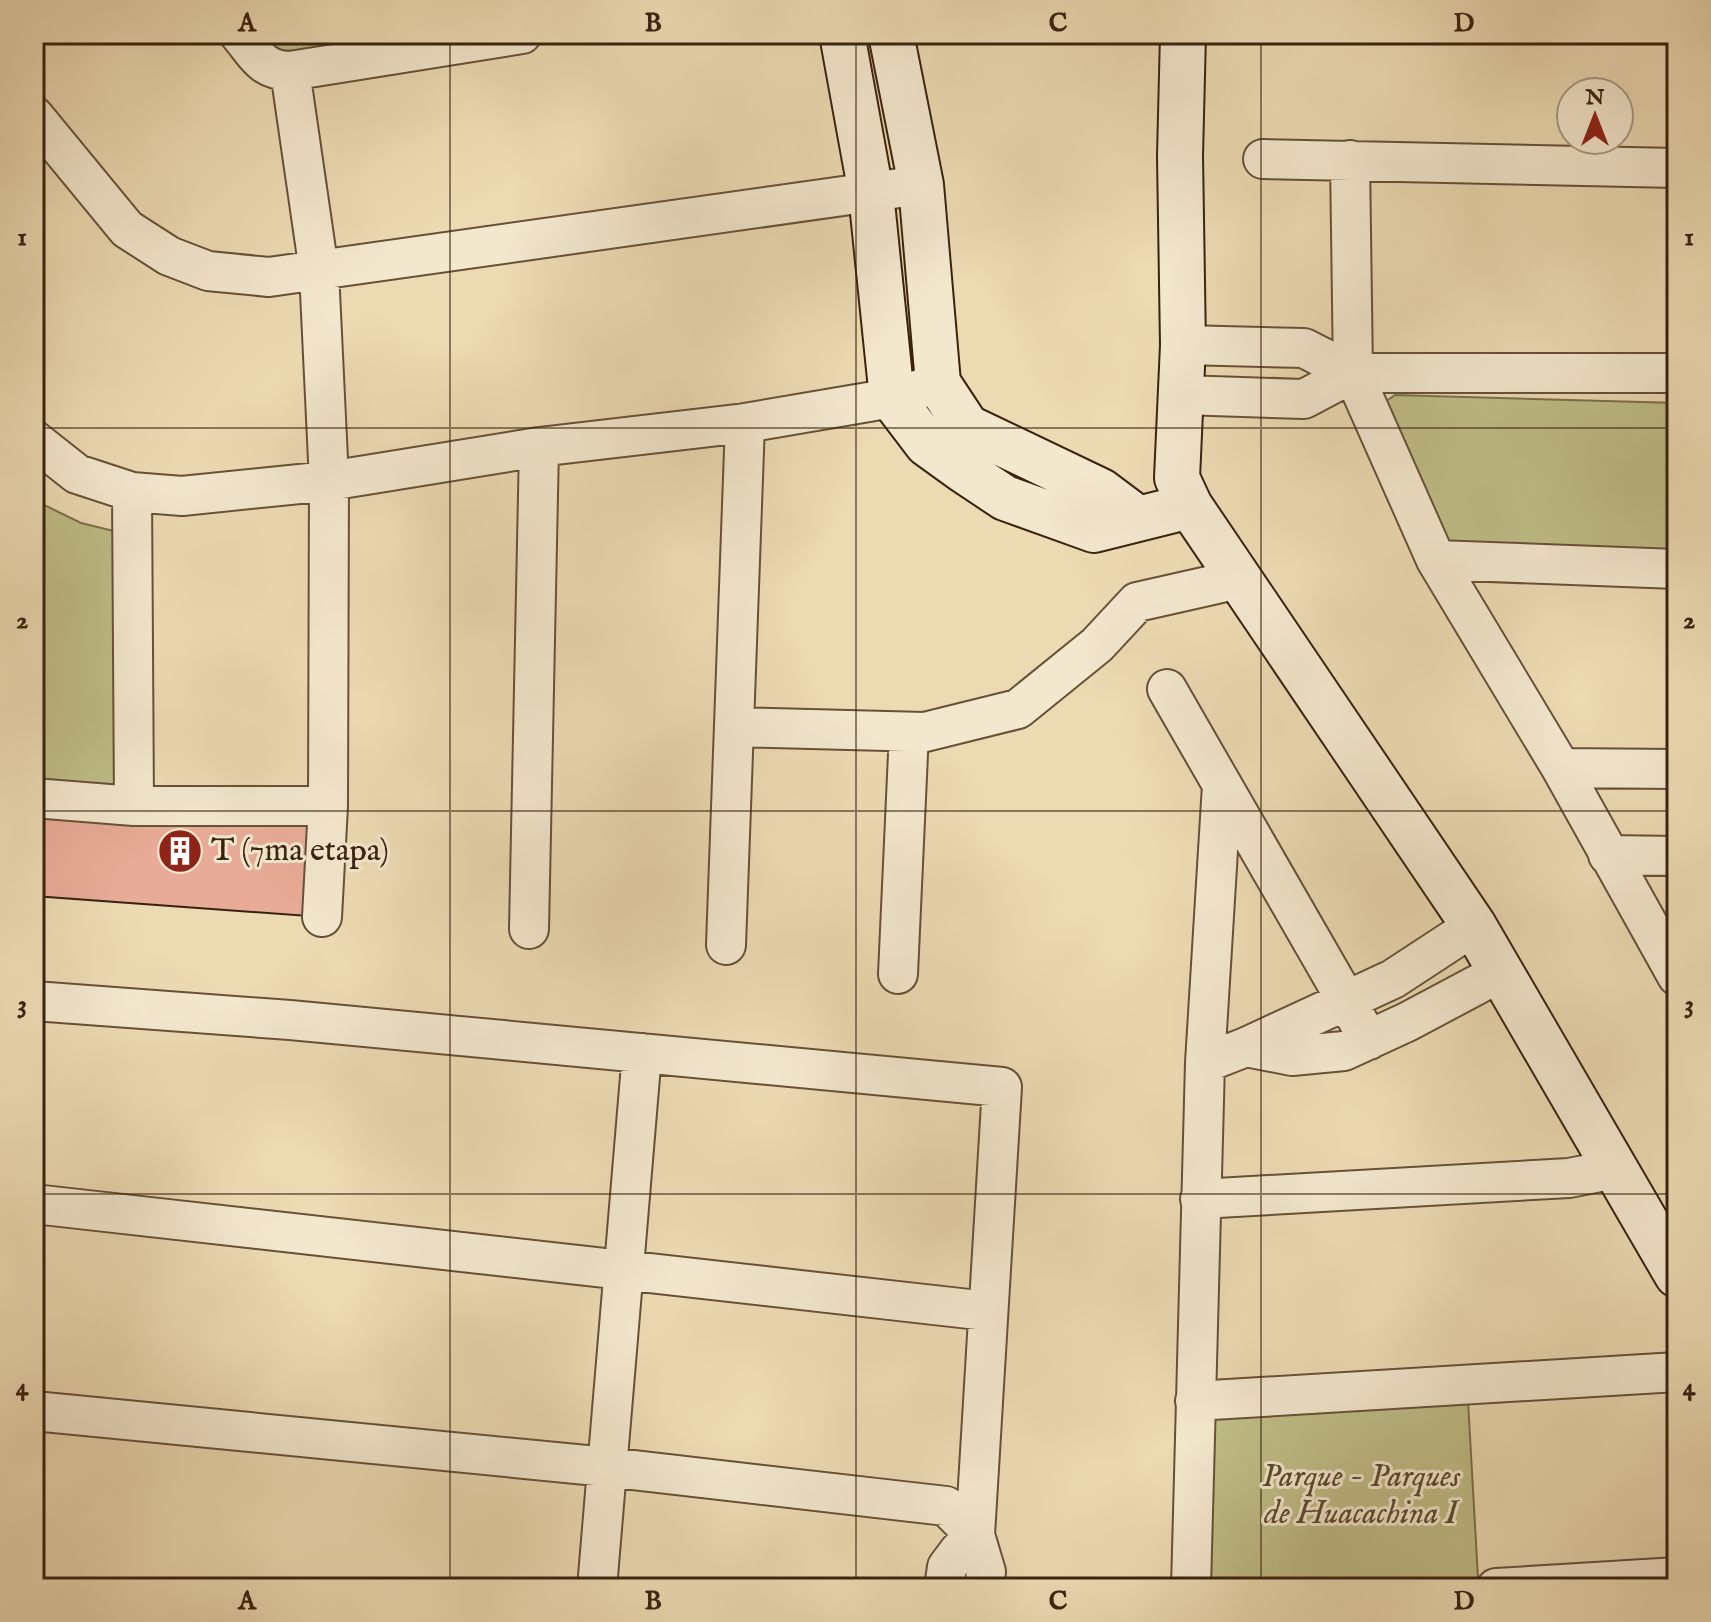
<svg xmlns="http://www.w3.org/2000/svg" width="1711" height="1622" font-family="'IM FELL English',serif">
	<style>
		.green { fill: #bfbd87; stroke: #7c704b; stroke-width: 2 }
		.building { fill: #e8ab97; stroke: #39230f; stroke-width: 2 }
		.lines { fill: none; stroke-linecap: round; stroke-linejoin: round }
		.street-casing { stroke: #665138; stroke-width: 42 }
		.secondary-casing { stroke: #39230f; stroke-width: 48 }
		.street { stroke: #f3e7ce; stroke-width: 38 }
		.secondary { stroke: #f3e7ce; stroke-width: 44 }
		.grid { fill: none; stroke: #39230f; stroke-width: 2; stroke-opacity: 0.55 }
		.labels { text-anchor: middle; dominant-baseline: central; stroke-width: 6; stroke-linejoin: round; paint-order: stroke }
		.poi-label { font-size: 32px; fill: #39230f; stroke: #f3e7ce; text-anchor: start }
		.park-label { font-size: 32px; font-style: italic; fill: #5a4a2d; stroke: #f3e7ce }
		.neatline { fill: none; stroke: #39230f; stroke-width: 3 }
		.grid-label { font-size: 26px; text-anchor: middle; font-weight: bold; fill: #39230f }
	</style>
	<rect width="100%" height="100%" fill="#ecdab3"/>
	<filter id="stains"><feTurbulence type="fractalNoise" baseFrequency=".0025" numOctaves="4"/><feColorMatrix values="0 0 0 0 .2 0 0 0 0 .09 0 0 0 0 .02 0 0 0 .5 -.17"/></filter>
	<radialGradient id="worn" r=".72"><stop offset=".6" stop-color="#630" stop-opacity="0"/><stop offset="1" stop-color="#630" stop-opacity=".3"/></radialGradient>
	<path class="green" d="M249 34H451L273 63Z
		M1395 395 1677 403V578L1448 570 1378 407Z
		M34 500 81 523 122 533 115 804 34 797Z
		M1468 1401 1478 1578 1263 1588H1208L1209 1417Z"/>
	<path class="building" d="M34 798 328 806 322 917 34 896Z"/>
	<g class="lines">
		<g class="street-casing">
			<path id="street" d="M239 34C256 54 261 70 290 71L522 34
				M290 71 319 271 329 481 328 806 322 917
				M34 116 127 229 169 256 208 271 269 277 921 185
				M1263 159 1677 168
				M1350 160 1353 373 1436 560 1561 768 1677 976
				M1183 345 1304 348 1353 373H1677
				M1182 395 1304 399 1353 373
				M34 440 77 474 132 492 182 496 329 481 539 447 745 423 892 398 938 383
				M132 492 134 806
				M1436 560 1677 569
				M1167 689 1369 1040
				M734 727 925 732 1018 709 1097 645 1137 602 1239 579
				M1561 768 1677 769
				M34 798 134 806H328
				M1608 855 1677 856
				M529 929 539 447
				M726 945 745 423
				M898 974 909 732
				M34 1001 290 1020 1002 1087 975 1535 986 1572 984 1588
				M1246 1047 1292 1056 1344 1051 1407 1022 1501 972
				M1205 1063 1222 785
				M1200 1199 1569 1178 1615 1169
				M34 1204 987 1311
				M1195 1401 1677 1372
				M34 1411 607 1467 946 1506 975 1535
				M597 1588 642 1053
				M944 1588 947 1567 959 1551 975 1535
				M1191 1588 1205 1063 1246 1047 1393 979 1474 926
				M1496 1588 1677 1577"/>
		</g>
		<g class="secondary-casing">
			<path id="secondary" d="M842 34 871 193 892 398 927 444 963 470 1005 498 1094 530 1190 506
				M891 34 921 185 938 383 967 427 1101 491 1137 518
				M1183 34 1180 156 1183 345 1177 478 1190 506 1474 926 1677 1275"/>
		</g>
		<use href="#street" class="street"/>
		<use href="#secondary" class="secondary"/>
	</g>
	<path class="grid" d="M450 34V1588M856 34V1588M1261 34V1588M34 428H1677M34 811H1677M34 1194H1677"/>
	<defs>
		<g id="building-disc" transform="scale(2.3)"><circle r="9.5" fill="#8f2418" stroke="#f3e7ce"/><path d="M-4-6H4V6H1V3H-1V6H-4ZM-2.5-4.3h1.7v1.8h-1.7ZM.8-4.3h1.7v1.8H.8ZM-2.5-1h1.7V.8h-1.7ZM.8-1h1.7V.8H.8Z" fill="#fff"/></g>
	</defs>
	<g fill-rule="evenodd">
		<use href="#building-disc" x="180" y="851"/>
	</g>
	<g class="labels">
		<g class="poi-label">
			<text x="211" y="851">T (7ma etapa)</text>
		</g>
		<g class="park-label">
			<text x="1361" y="1477">Parque - Parques<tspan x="1361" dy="37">de Huacachina I</tspan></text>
		</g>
	</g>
	<rect width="1711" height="1622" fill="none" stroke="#ecdab3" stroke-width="88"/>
	<g transform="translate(1595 116)"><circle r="38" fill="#f3e7ce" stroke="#a99982" stroke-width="2"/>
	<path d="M0-6L14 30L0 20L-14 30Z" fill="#8f2418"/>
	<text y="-12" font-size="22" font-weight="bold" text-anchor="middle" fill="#39230f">N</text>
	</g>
	<rect x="44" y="44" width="1623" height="1534" class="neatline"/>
	<g class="grid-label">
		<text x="247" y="31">A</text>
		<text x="653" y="31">B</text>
		<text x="1058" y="31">C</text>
		<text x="1464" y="31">D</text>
		<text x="22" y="245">1</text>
		<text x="1689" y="245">1</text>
		<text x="22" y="628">2</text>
		<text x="1689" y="628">2</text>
		<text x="22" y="1012">3</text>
		<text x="1689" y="1012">3</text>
		<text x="22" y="1395">4</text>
		<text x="1689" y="1395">4</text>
		<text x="247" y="1609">A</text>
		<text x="653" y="1609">B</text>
		<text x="1058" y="1609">C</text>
		<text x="1464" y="1609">D</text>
	</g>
	<rect width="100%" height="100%" filter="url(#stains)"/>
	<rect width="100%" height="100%" fill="url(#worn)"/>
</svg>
